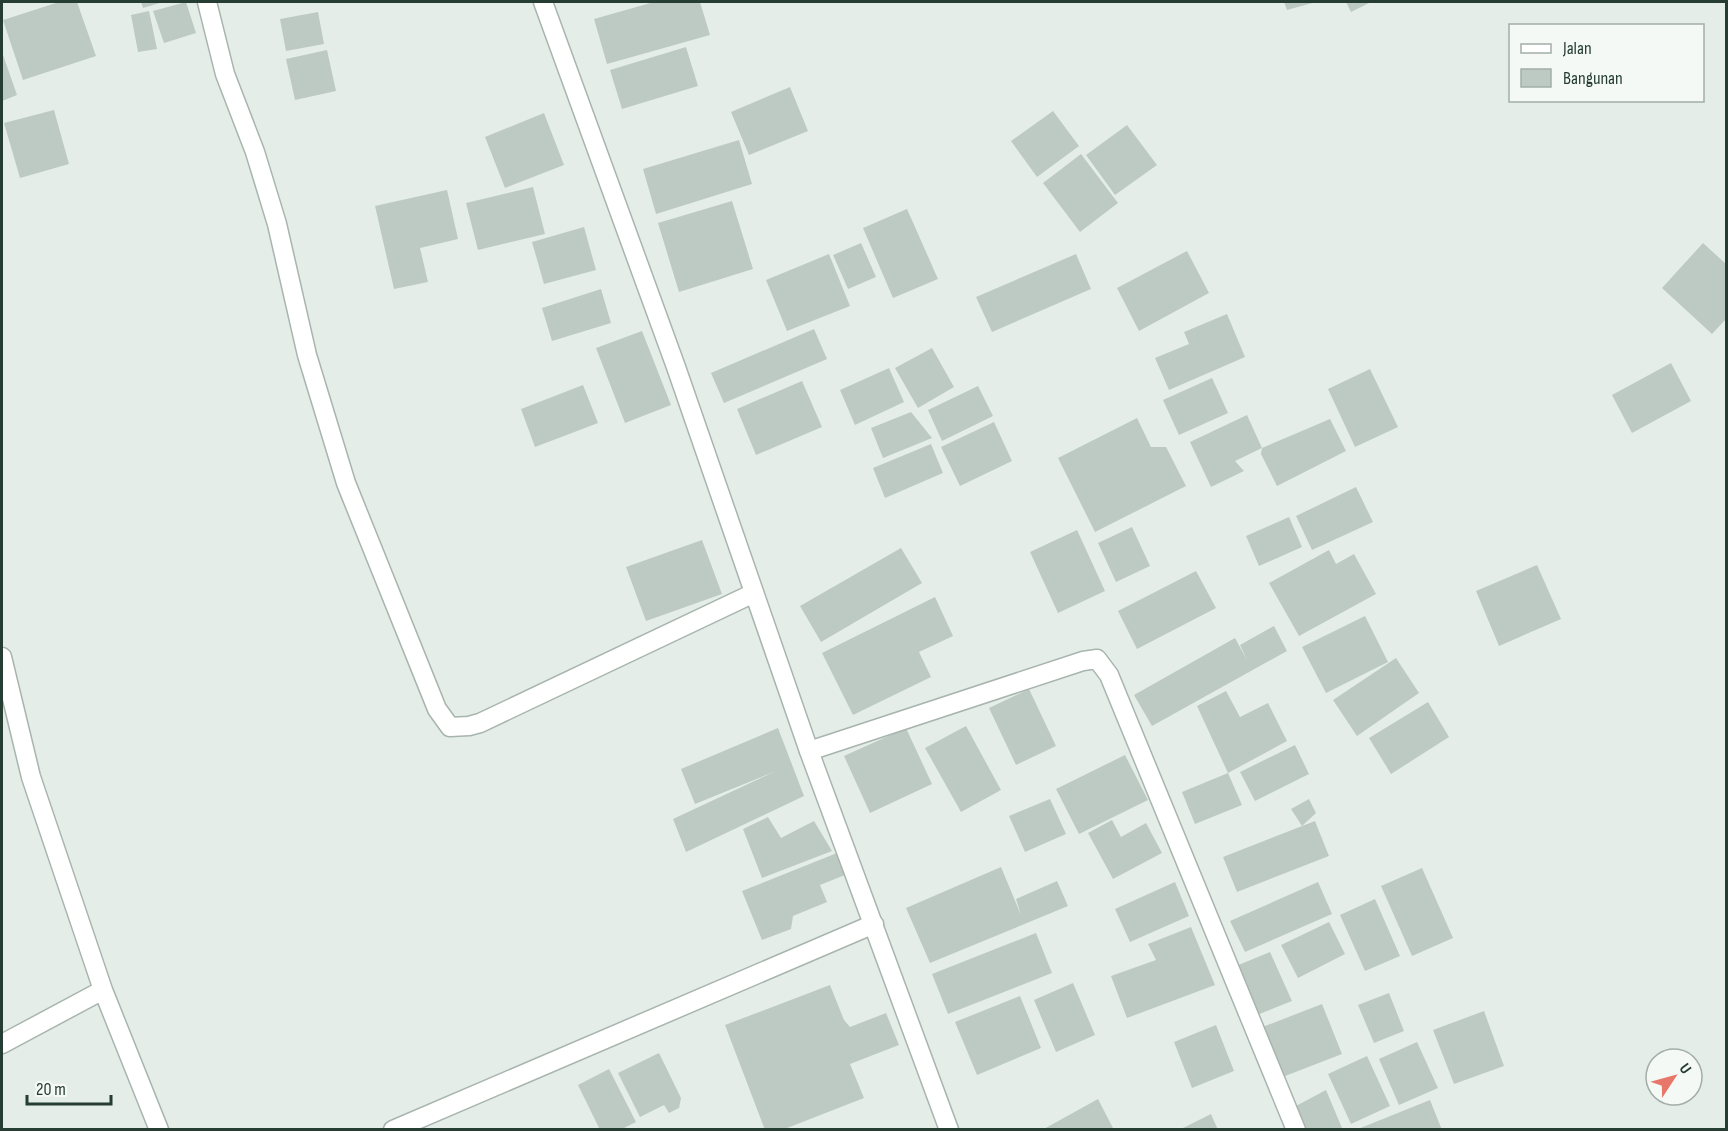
<svg xmlns="http://www.w3.org/2000/svg" width="1728" height="1131" font-family="'Sofia Sans Condensed',sans-serif">
	<style>
		.building { fill: #bdcac3 }
		.lines { fill: none; stroke-linecap: round; stroke-linejoin: round }
		.minor-casing { stroke: #a8b5ae; stroke-width: 21 }
		.tertiary-casing { stroke: #a8b5ae; stroke-width: 21 }
		.minor { stroke: #fff; stroke-width: 18 }
		.tertiary { stroke: #fff; stroke-width: 18 }
	</style>
	<rect width="100%" height="100%" fill="#e5ede8"/>
	<path class="building" d="M59 2H77L96 56 23 80 3 20Z
		M141 2H163L143 8Z
		M186 2 196 33 164 43 153 11Z
		M654 2H700L710 35 607 64 594 19Z
		M1284 2H1316L1287 10Z
		M1346 2H1371L1351 12Z
		M149 11 157 49 138 52 131 15Z
		M318 12 324 44 286 51 280 19Z
		M686 47 698 86 622 109 610 70Z
		M327 50 336 91 295 100 286 59Z
		M2 52 17 95 2 101Z
		M790 87 808 131 749 155 731 112Z
		M54 110 69 164 20 178 4 123Z
		M1053 111 1079 146 1037 177 1011 141Z
		M544 113 564 165 505 188 485 137Z
		M1127 125 1157 165 1115 195 1086 155Z
		M739 140 752 184 656 214 643 169Z
		M1081 154 1118 203 1080 232 1043 183Z
		M533 187 545 234 478 250 466 203Z
		M447 190 458 239 420 248 428 282 394 289 375 206Z
		M732 201 753 269 679 292 658 223Z
		M907 209 938 279 893 298 863 228Z
		M584 227 596 270 544 284 532 242Z
		M861 243 876 277 848 289 833 255Z
		M1703 243 1726 264V319L1712 334 1662 288Z
		M1187 251 1209 293 1139 331 1117 288Z
		M829 254 850 306 787 331 766 280Z
		M1076 254 1091 289 992 332 976 297Z
		M601 289 611 323 552 341 542 308Z
		M1227 314 1245 357 1169 390 1155 358 1189 344 1184 332Z
		M814 329 827 359 724 403 711 373Z
		M642 331 671 405 625 423 596 348Z
		M932 348 954 387 918 408 895 368Z
		M1671 363 1691 401 1632 433 1612 395Z
		M889 368 904 402 855 425 840 390Z
		M1370 369 1398 427 1355 447 1328 389Z
		M1212 378 1228 413 1179 435 1163 400Z
		M802 381 822 427 756 455 737 409Z
		M583 385 598 423 535 447 521 409Z
		M978 386 993 416 942 441 928 410Z
		M911 412 932 438 883 458 871 428Z
		M1247 415 1262 448 1235 461 1244 471 1211 487 1190 442Z
		M1137 418 1151 447H1166L1186 486 1095 532 1058 458Z
		M1330 419 1346 451 1277 486 1261 454 1262 448Z
		M994 422 1012 461 960 486 941 447Z
		M931 444 943 473 885 498 873 468Z
		M1356 487 1373 522 1312 550 1296 516Z
		M1289 517 1302 547 1259 566 1246 536Z
		M1132 527 1150 566 1116 582 1098 543Z
		M1077 530 1105 591 1058 613 1030 552Z
		M702 540 722 594 646 621 626 567Z
		M901 548 922 583 821 642 800 606Z
		M1329 550 1336 564 1354 554 1376 594 1299 636 1269 583Z
		M1537 565 1561 619 1499 646 1476 591Z
		M1196 571 1216 608 1137 649 1118 611Z
		M935 597 953 636 919 652 931 677 853 715 822 653Z
		M1365 616 1388 662 1326 693 1302 647Z
		M1274 626 1287 651 1152 726 1134 695 1235 638 1247 660 1240 645Z
		M1396 658 1419 693 1357 736 1333 700Z
		M1029 689 1056 746 1016 765 989 708Z
		M1226 691 1240 717 1268 703 1287 741 1228 773 1197 706Z
		M1428 702 1449 737 1391 774 1369 738Z
		M966 726 1001 790 961 812 925 748Z
		M778 728 804 796 686 852 673 819 776 771 695 804 681 769Z
		M906 728 932 784 870 813 844 756Z
		M1295 745 1309 774 1255 801 1240 772Z
		M1125 755 1148 800 1079 834 1056 789Z
		M1228 773 1242 805 1195 824 1182 792Z
		M1050 799 1066 834 1025 852 1009 816Z
		M1309 799 1316 813 1302 826 1291 809Z
		M768 817 781 838 814 821 832 851 762 878 743 829Z
		M1112 820 1121 837 1146 823 1162 853 1113 879 1088 833Z
		M1315 821 1329 856 1237 892 1223 857Z
		M837 853 845 875 820 885 827 902 793 916 791 929 762 940 742 891Z
		M1001 867 1021 915 1016 899 1057 881 1068 906 930 963 906 908Z
		M1422 868 1453 938 1412 956 1381 886Z
		M1175 882 1189 916 1130 942 1115 909Z
		M1318 882 1332 914 1245 952 1230 921Z
		M1375 899 1400 956 1365 971 1340 915Z
		M1329 922 1345 954 1298 978 1281 945Z
		M1191 927 1215 985 1127 1018 1111 976 1156 960 1148 944Z
		M1036 933 1052 973 948 1014 932 974Z
		M1270 952 1292 1001 1257 1015 1236 966Z
		M1073 983 1095 1035 1056 1052 1034 1000Z
		M830 985 844 1020 850 1027 886 1013 899 1045 850 1064 864 1098 782 1130H765L725 1025Z
		M1389 993 1404 1031 1374 1043 1358 1005Z
		M1020 996 1041 1048 977 1075 955 1022Z
		M1322 1004 1342 1054 1280 1078 1260 1028Z
		M1484 1011 1504 1066 1454 1084 1433 1030Z
		M1216 1025 1234 1071 1192 1088 1174 1042Z
		M1417 1042 1438 1088 1399 1105 1379 1059Z
		M659 1053 681 1098 679 1108 669 1113 664 1105 640 1117 618 1073Z
		M1367 1056 1390 1106 1351 1124 1328 1074Z
		M609 1069 636 1122 620 1130H600L578 1085Z
		M1326 1090 1342 1128 1335 1130H1305L1294 1107Z
		M1098 1099 1114 1130H1042Z
		M1430 1100 1442 1130H1358V1129Z
		M1211 1114 1218 1130H1179Z"/>
	<g class="lines">
		<g class="minor-casing">
			<path id="minor" d="M207 2 225 74 255 152 277 224 307 355 346 483 437 709 450 727 469 726 480 723 754 593
				M2 657 31 777 103 990
				M809 751 1083 661 1097 659 1109 675 1296 1130
				M2 1044 103 990 159 1130
				M393 1130 874 924"/>
		</g>
		<g class="tertiary-casing">
			<path id="tertiary" d="M543 2 676 367 809 751 949 1130"/>
		</g>
		<use href="#minor" class="minor"/>
		<use href="#tertiary" class="tertiary"/>
	</g>
	<rect width="1728" height="1131" fill="none" stroke="#253d33" stroke-width="6"/>
	<rect x="1509" y="24" width="195" height="78" fill="#f5f9f6" stroke="#a2aea8" stroke-width="1.5"/>
	<rect x="1521" y="44" width="30" height="9" fill="#ffffff" stroke="#a2aea8" stroke-width="1.5"/>
	<text x="1563" y="54" font-size="18" fill="#253d33">Jalan</text>
	<rect x="1521" y="69" width="30" height="18" fill="#bdcac3" stroke="#a2aea8" stroke-width="1.5"/>
	<text x="1563" y="84" font-size="18" fill="#253d33">Bangunan</text>
	<g transform="translate(1674 1077) rotate(54)"><circle r="28" fill="#f5f9f6" stroke="#a2aea8" stroke-width="1.5"/>
	<path d="M0-4.5L10 22L0 15L-10 22Z" fill="#e67769"/>
	<text y="-9" font-size="16" font-weight="bold" text-anchor="middle" fill="#253d33">U</text>
	</g>
	<path d="M27 1095v9h84v-9" fill="none" stroke="#253d33" stroke-width="3"/>
	<text x="36" y="1095" font-size="18" fill="#253d33" stroke="#f5f9f6" stroke-width="4.5" paint-order="stroke">20 m</text>
</svg>
